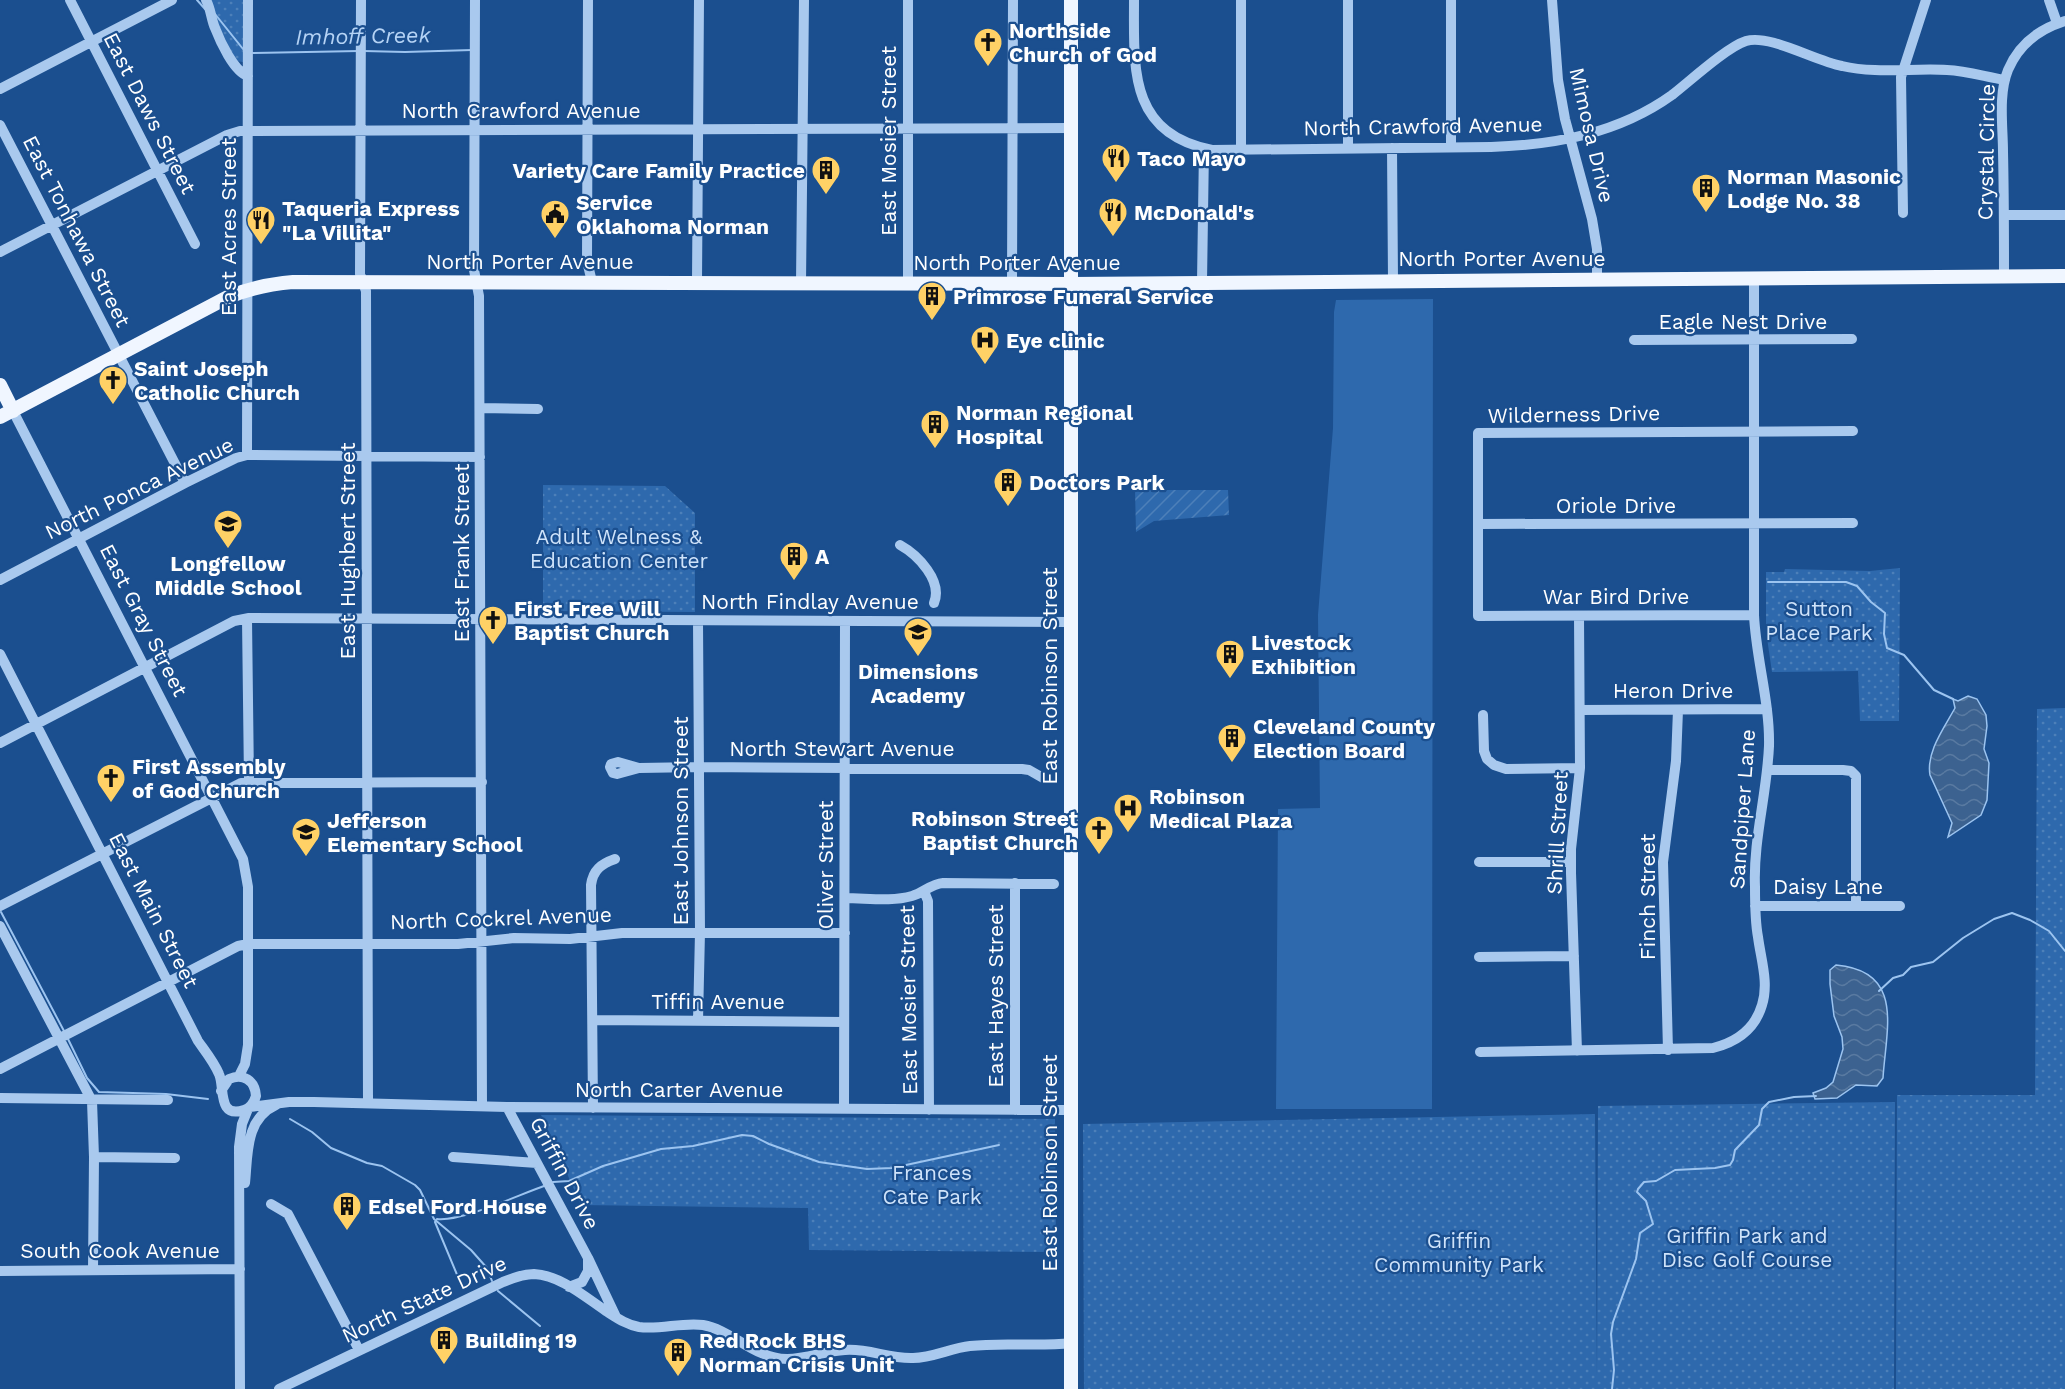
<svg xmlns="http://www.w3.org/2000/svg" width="2065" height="1389" font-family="'Work Sans',sans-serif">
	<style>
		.grass { fill: #2e69ad }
		.park { fill: url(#park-dots) }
		.garden { fill: url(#garden-furrows) }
		.water { fill: url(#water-waves); stroke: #9cc4f0; stroke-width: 1.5 }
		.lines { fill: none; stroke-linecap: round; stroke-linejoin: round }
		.stream { stroke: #9cc4f0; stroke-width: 2 }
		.minor { stroke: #a9c9ee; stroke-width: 10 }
		.major { stroke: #f0f6ff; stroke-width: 14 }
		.labels { text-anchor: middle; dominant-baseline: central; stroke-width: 4.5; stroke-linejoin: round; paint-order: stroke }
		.poi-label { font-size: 21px; font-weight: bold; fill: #fff; stroke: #1b4f8f; text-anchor: start }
		.street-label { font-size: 21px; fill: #fff; stroke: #1b4f8f }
		.park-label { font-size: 21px; fill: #cfe3fa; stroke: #1b4f8f }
		.water-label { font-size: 22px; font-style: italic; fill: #b5d3f5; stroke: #1b4f8f }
	</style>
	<defs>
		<pattern id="park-dots" width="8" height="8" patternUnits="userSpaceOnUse" patternTransform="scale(1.5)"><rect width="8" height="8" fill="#2e69ad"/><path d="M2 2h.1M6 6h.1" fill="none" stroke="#4d80b9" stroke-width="1.8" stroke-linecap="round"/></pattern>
		<pattern id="garden-furrows" width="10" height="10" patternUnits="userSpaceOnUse" patternTransform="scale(1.5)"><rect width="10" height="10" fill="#2e69ad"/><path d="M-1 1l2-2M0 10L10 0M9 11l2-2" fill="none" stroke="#4d80b9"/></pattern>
		<pattern id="water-waves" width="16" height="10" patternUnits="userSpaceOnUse" patternTransform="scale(1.5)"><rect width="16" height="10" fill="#3c6290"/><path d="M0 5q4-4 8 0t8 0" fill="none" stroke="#597aa1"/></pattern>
	</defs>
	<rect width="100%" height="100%" fill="#1b4f8f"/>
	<path class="grass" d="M1433 299 1432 1109H1276L1278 809 1320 808 1318 615 1333 428 1334 312 1336 300Z"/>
	<path class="park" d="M210 0H243V62L236 61 214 17Z
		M543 485 665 486 695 513V612L543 611Z
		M1900 568 1899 721H1860L1858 671 1772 672 1766 631V572H1784L1785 569 1870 571Z
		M2065 708V1389H1896L1897 1095H2035L2037 709Z
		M1895 1102 1894 1389H1084L1083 1124 1595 1114 1597 1378 1598 1106Z
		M541 1115 1055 1119 1056 1252 809 1250 808 1208 581 1205Z"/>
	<path class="garden" d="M1135 490H1228L1229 515 1154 521 1136 532Z"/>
	<path class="water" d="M1968 696 1977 699 1986 715 1987 726 1984 749 1989 763 1987 800 1981 815 1948 837 1952 823 1930 775C1926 752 1944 728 1955 708L1953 699 1958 701Z
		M1836 965C1905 971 1886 1029 1883 1078L1877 1086 1856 1085 1837 1098 1815 1099 1813 1093 1826 1088 1833 1082 1843 1049 1842 1037 1834 1016 1830 984V970Z"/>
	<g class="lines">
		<path class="stream" d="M197 0 205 9
			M215 14 243 49
			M364 51 405 52 472 50
			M253 53 359 51
			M1768 582H1846L1857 586 1871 602 1885 613 1884 634 1887 648 1904 655 1934 690 1953 699
			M1 912 64 1031
			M1879 991 1893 978 1903 975 1911 967 1933 962 1963 938 1994 919 2012 913 2030 920 2049 931 2065 951
			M68 1039 87 1078 99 1092 166 1094 208 1099
			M290 1119 312 1132 331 1148 367 1163 382 1166 415 1185 420 1190 434 1219 471 1250 487 1268 492 1281
			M553 1182 569 1181 603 1166 661 1149 693 1146 742 1135 753 1136 769 1144 819 1162 867 1169 892 1168 999 1145
			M437 1219C461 1222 518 1195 544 1186
			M435 1222 458 1277
			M498 1291 540 1326
			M1612 1389 1614 1370 1611 1334 1613 1322 1636 1259 1640 1233 1653 1224 1646 1201 1637 1192 1638 1189 1644 1182 1656 1181 1675 1170 1715 1168 1730 1165 1733 1160 1735 1150 1759 1125 1762 1109 1769 1102 1794 1097 1816 1096"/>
		<path class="minor" d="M70 0 195 244
			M206 0C211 9 211 19 215 28 220 41 234 72 248 76
			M361 0 360 274 366 291 368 1103
			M475 0 474 270 479 296 482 1106
			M588 0 587 261 592 282
			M1134 0C1134 68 1128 133 1212 150L1491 147C1556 145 1619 133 1672 95 1690 81 1727 47 1746 41 1770 34 1815 61 1842 66 1876 74 1912 68 1947 70 1967 71 1986 77 2005 80
			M1348 0V148
			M1451 0V147
			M1552 0 1558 80 1565 119 1592 219 1597 249V278
			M2049 0 2057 23
			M0 89 172 0
			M0 125 185 483
			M1392 148 1393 280
			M1241 149V0
			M1903 213 1901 77 1926 0
			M2004 215H2065
			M0 252 227 135 240 131 1071 128
			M2004 276C2004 235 2004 193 2003 152 2003 126 1998 95 2008 70 2019 44 2039 29 2065 21
			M697 282 699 0
			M1202 282 1204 148
			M801 283 804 0
			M908 283V0
			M1012 283 1013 0
			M1634 340 1852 339
			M480 408 538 409
			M13 411 243 859 248 887V1045L245 1064 239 1076
			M247 455 248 0
			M1478 524 1853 523
			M900 545C918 555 943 581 934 603
			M0 580 185 483 236 458 247 455 480 457
			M1754 615 1478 616V433L1853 431
			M247 619 249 781
			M0 654 198 1041C205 1051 214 1062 219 1074 225 1087 217 1119 244 1110 251 1108 254 1102 256 1096 255 1080 243 1073 229 1079L221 1091
			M1580 710 1767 709
			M1483 715 1484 751 1487 759 1494 765 1506 769 1580 768
			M0 743 234 621 249 618 1070 622
			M639 768 618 762 611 764 610 767 613 773 617 774 639 768 699 767 1022 769 1029 770 1043 778
			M1767 770H1843L1851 771 1856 776V906
			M1479 862H1571
			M924 891 928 901 929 1110
			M845 898C867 898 891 902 912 896 923 893 931 884 943 883L1054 884
			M0 906 241 783 482 782
			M1755 906H1900
			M0 926 92 1101 94 1157 93 1270
			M1479 957 1574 956
			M593 1020 844 1022
			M698 1021 700 932 698 621
			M1668 1050 1663 862 1676 761 1678 710
			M1577 1051 1571 873V849L1580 768 1579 616
			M1480 1052 1713 1048C1737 1042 1755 1029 1762 1005 1769 983 1761 960 1758 937 1755 921 1755 904 1755 887 1753 840 1767 794 1769 746 1770 702 1756 659 1754 615V278
			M0 1069 238 946 248 944H458L514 938 570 939 622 933H845
			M0 1098 168 1100
			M250 1107 289 1102H314L507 1107 1070 1110
			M507 1107 588 1258 616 1317
			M593 1108 591 885C593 870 601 864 615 859
			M844 1109 845 622
			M1015 1110V883
			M94 1157 175 1158
			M453 1157 537 1163
			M245 1183C248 1154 245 1119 276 1105
			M271 1204 288 1214 359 1350
			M0 1271 240 1269
			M569 1287 582 1282 588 1271V1259
			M240 1389 239 1147 242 1124 248 1109
			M279 1389 503 1282C513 1278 523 1274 534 1274 560 1275 585 1297 606 1311 617 1318 627 1325 639 1327 660 1330 682 1322 703 1325 732 1330 753 1358 787 1359 807 1359 825 1351 845 1350 868 1348 889 1359 913 1358 932 1358 951 1348 970 1346 1004 1342 1037 1347 1071 1343"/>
		<path class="major" d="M0 385 13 411
			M0 417 228 297C250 288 269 284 293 282L1070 284 2065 276
			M1071 1389V0"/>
	</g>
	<defs>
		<g id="church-pin" transform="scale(1.5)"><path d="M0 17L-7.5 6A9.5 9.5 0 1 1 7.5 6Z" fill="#ffd166" stroke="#1b4f8f"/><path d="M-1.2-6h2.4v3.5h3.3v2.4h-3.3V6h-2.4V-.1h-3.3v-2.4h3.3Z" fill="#111"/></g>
		<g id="restaurant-pin" transform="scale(1.5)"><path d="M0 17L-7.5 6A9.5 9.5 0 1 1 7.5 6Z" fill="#ffd166" stroke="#1b4f8f"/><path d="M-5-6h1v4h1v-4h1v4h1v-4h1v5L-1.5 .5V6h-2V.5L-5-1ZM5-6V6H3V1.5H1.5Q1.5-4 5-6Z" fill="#111"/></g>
		<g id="building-pin" transform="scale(1.5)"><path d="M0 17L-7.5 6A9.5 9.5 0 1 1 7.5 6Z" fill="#ffd166" stroke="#1b4f8f"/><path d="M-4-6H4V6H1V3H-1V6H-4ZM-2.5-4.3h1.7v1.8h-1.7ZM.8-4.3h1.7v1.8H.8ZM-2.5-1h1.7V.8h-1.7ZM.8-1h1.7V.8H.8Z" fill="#111"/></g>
		<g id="civic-pin" transform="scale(1.5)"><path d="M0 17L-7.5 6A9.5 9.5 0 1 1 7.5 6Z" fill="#ffd166" stroke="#1b4f8f"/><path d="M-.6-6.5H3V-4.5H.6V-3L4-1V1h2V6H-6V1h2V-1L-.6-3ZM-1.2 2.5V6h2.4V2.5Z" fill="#111"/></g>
		<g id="hospital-pin" transform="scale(1.5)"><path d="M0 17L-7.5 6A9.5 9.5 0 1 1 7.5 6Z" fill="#ffd166" stroke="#1b4f8f"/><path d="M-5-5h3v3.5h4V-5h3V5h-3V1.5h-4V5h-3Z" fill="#111"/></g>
		<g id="school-pin" transform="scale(1.5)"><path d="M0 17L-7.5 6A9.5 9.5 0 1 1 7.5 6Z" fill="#ffd166" stroke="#1b4f8f"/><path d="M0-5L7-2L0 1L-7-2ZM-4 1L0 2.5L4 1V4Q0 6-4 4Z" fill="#111"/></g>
	</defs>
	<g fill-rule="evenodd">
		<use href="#church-pin" x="988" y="42"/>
		<use href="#restaurant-pin" x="1116" y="158"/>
		<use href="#building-pin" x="826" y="170"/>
		<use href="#building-pin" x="1706" y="188"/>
		<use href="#restaurant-pin" x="1113" y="212"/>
		<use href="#civic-pin" x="555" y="214"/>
		<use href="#restaurant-pin" x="261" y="220"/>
		<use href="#building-pin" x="932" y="296"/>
		<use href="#hospital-pin" x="985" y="340"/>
		<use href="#church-pin" x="113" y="380"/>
		<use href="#building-pin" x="935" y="424"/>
		<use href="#building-pin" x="1008" y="482"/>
		<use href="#school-pin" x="228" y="524"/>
		<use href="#building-pin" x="794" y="556"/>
		<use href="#church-pin" x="493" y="620"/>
		<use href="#school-pin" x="918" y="632"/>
		<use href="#building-pin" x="1230" y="654"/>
		<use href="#building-pin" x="1232" y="738"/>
		<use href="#church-pin" x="111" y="778"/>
		<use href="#hospital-pin" x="1128" y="808"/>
		<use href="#church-pin" x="1099" y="830"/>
		<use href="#school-pin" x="306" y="832"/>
		<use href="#building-pin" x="347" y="1206"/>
		<use href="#building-pin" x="444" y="1340"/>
		<use href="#building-pin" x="678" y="1352"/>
	</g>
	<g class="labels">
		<g class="poi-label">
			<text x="1009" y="30">Northside<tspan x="1009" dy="24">Church of God</tspan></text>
			<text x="1137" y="158">Taco Mayo</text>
			<text x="805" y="170" text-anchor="end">Variety Care Family Practice</text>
			<text x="1727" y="176">Norman Masonic<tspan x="1727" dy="24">Lodge No. 38</tspan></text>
			<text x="576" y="202">Service<tspan x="576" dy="24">Oklahoma Norman</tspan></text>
			<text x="282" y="208">Taqueria Express<tspan x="282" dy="24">"La Villita"</tspan></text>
			<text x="1134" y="212">McDonald's</text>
			<text x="953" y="296">Primrose Funeral Service</text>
			<text x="1006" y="340">Eye clinic</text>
			<text x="134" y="368">Saint Joseph<tspan x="134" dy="24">Catholic Church</tspan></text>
			<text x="956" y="412">Norman Regional<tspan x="956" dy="24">Hospital</tspan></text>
			<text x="1029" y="482">Doctors Park</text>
			<text x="815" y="556">A</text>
			<text x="228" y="563" text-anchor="middle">Longfellow<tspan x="228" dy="24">Middle School</tspan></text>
			<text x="514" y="608">First Free Will<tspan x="514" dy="24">Baptist Church</tspan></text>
			<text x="1251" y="642">Livestock<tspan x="1251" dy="24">Exhibition</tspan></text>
			<text x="918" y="671" text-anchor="middle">Dimensions<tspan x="918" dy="24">Academy</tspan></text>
			<text x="1253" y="726">Cleveland County<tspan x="1253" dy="24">Election Board</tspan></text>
			<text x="132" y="766">First Assembly<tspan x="132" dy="24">of God Church</tspan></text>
			<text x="1149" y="796">Robinson<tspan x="1149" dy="24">Medical Plaza</tspan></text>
			<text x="1078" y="818" text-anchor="end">Robinson Street<tspan x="1078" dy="24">Baptist Church</tspan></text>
			<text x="327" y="820">Jefferson<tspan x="327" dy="24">Elementary School</tspan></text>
			<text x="368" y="1206">Edsel Ford House</text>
			<text x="465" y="1340">Building 19</text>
			<text x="699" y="1340">Red Rock BHS<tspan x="699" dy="24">Norman Crisis Unit</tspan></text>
		</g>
		<g class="street-label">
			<text x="521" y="110">North Crawford Avenue</text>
			<text transform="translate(150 113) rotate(63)">East Daws Street</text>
			<text transform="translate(1423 126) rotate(-1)">North Crawford Avenue</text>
			<text transform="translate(1592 135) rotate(77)">Mimosa Drive</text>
			<text transform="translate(888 141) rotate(-90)">East Mosier Street</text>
			<text transform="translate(1986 152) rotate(-89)">Crystal Circle</text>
			<text transform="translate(228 227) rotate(-90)">East Acres Street</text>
			<text transform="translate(77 231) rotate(63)">East Tonhawa Street</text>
			<text x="1502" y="258">North Porter Avenue</text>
			<text x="530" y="261">North Porter Avenue</text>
			<text x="1017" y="262">North Porter Avenue</text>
			<text x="1743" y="321">Eagle Nest Drive</text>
			<text transform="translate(1574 414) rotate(-1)">Wilderness Drive</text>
			<text transform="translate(139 488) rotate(-26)">North Ponca Avenue</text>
			<text x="1616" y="505">Oriole Drive</text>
			<text transform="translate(347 551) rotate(-90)">East Hughbert Street</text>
			<text transform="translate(461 553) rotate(-90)">East Frank Street</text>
			<text x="1616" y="596">War Bird Drive</text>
			<text x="810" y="601">North Findlay Avenue</text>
			<text transform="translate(144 620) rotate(63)">East Gray Street</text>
			<text transform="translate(1049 676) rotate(-90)">East Robinson Street</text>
			<text x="1673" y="690">Heron Drive</text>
			<text x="842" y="748">North Stewart Avenue</text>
			<text transform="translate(1742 809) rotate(-86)">Sandpiper Lane</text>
			<text transform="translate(680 821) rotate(-90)">East Johnson Street</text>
			<text transform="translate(1557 833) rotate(-87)">Shrill Street</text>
			<text transform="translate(825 865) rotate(-90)">Oliver Street</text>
			<text x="1828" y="886">Daisy Lane</text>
			<text transform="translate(1647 897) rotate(-90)">Finch Street</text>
			<text transform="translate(154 910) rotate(63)">East Main Street</text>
			<text transform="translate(501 918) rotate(-2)">North Cockrel Avenue</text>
			<text transform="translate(995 996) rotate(-90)">East Hayes Street</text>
			<text transform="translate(908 1000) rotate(-91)">East Mosier Street</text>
			<text x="718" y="1001">Tiffin Avenue</text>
			<text x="679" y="1089">North Carter Avenue</text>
			<text transform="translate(1049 1163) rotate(-90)">East Robinson Street</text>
			<text transform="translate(565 1173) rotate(62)">Griffin Drive</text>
			<text x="120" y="1250">South Cook Avenue</text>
			<text transform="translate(424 1299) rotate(-25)">North State Drive</text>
		</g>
		<g class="park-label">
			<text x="619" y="536">Adult Welness &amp;<tspan x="619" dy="24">Education Center</tspan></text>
			<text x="1819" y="608">Sutton<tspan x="1819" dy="24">Place Park</tspan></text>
			<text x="932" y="1172">Frances<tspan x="932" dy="24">Cate Park</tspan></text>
			<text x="1747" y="1235">Griffin Park and<tspan x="1747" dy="24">Disc Golf Course</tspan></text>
			<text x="1459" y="1240">Griffin<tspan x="1459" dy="24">Community Park</tspan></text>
		</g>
		<g class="water-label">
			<text transform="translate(363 36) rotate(-1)">Imhoff Creek</text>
		</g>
	</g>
</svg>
